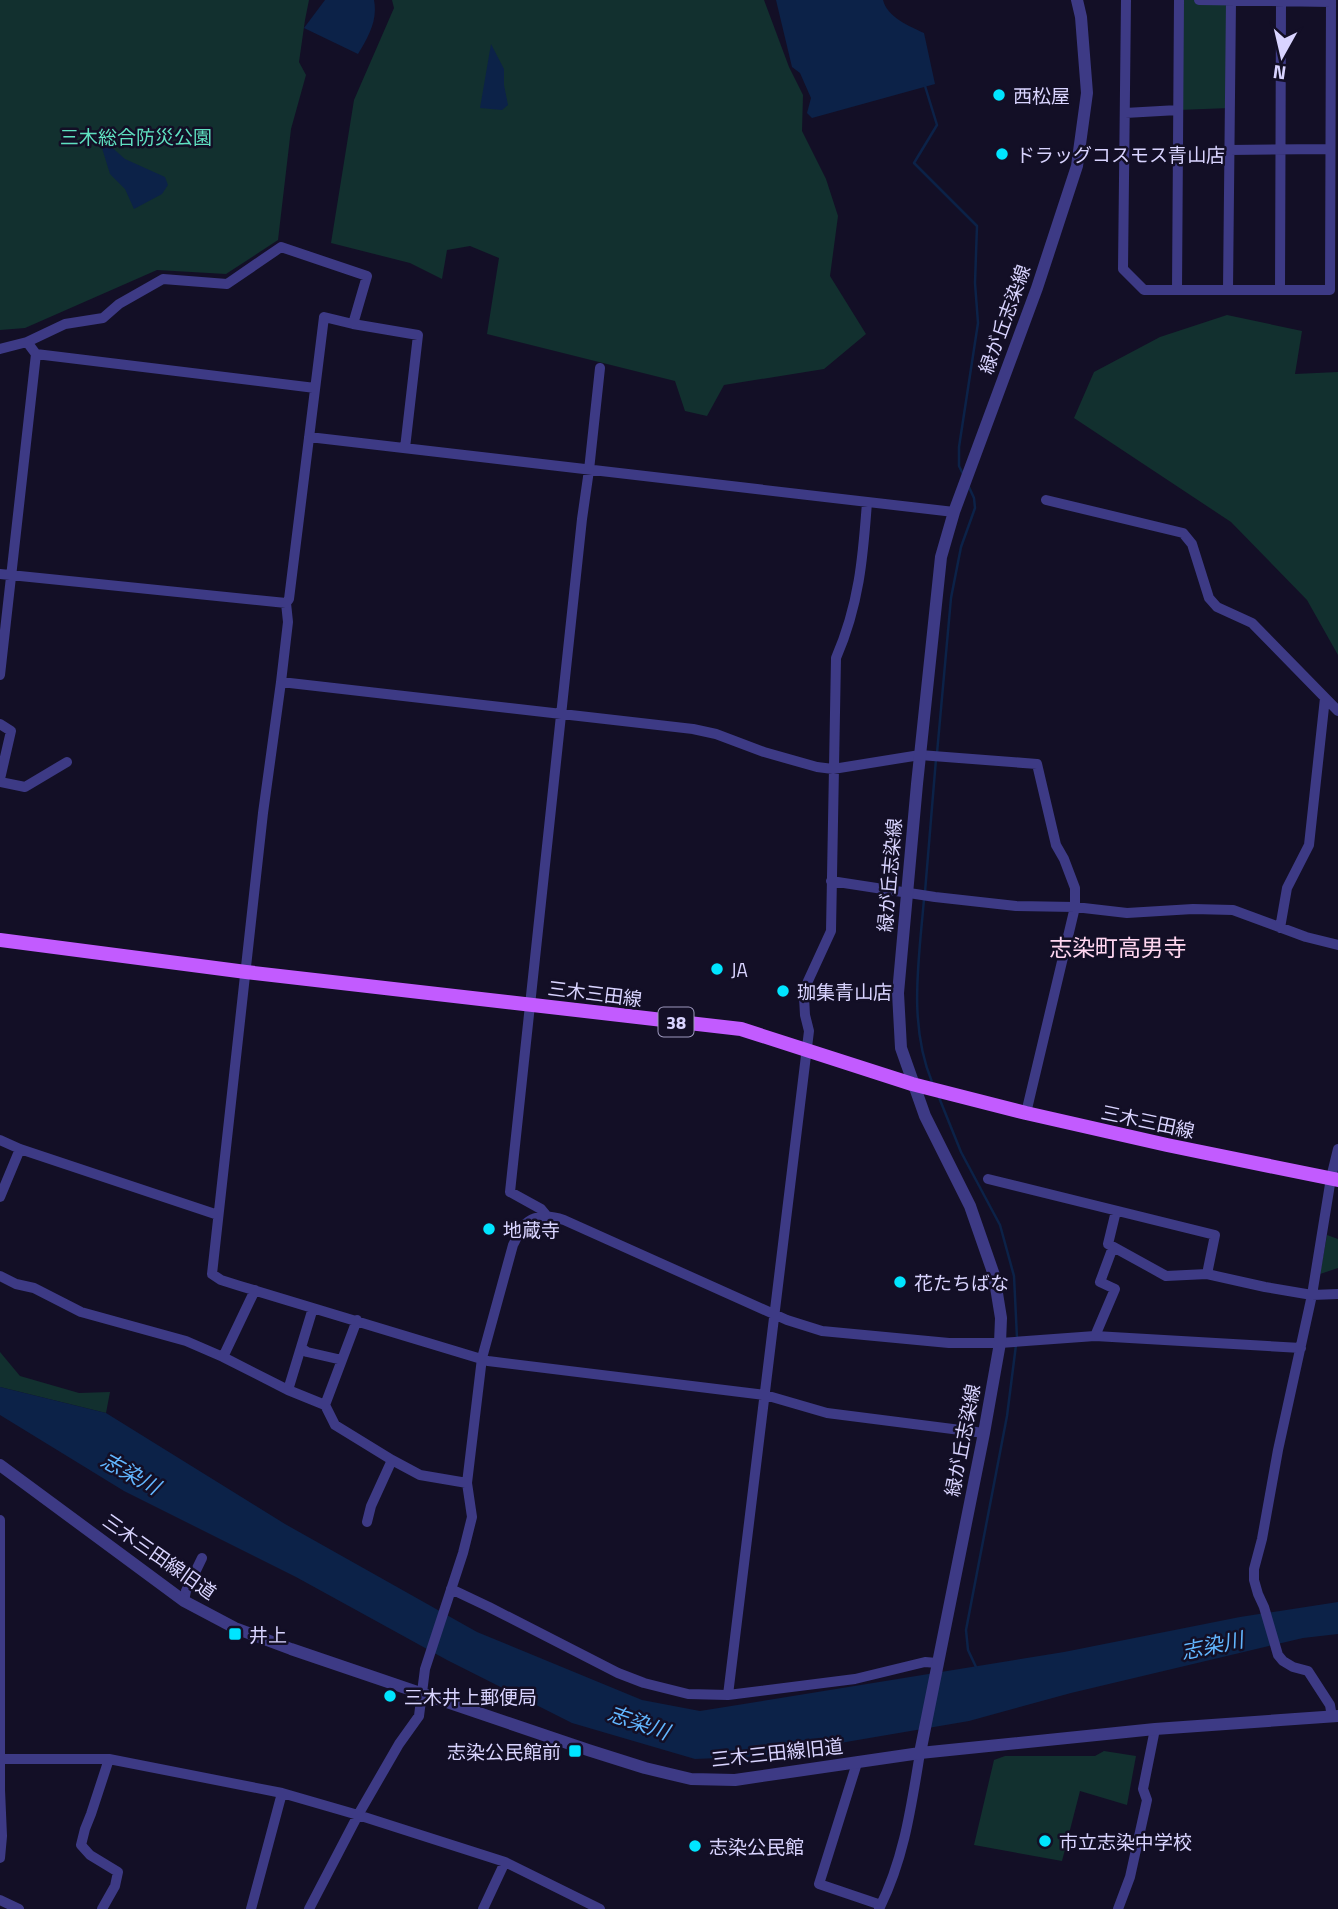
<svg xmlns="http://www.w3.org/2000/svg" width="1338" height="1909" font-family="'Titillium Web','Noto Sans JP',sans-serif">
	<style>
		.green { fill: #12302f }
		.water { fill: #0c2248 }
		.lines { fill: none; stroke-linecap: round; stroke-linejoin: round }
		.stream { stroke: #0c2248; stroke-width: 2.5 }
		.minor { stroke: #3d3a85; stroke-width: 10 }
		.tertiary { stroke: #3d3a85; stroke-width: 12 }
		.primary { stroke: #c25bff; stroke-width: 14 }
		.poi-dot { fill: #00e5ff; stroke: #130f26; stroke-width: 2.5 }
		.labels { text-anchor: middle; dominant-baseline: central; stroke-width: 5; stroke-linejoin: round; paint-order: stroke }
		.shield { fill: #130f26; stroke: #9e99be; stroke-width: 2 }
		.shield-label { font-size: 18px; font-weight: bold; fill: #d9d4ff }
		.poi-label { font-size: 19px; fill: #d9d4ff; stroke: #130f26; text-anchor: start }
		.park-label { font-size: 19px; fill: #5fe0c0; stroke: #130f26 }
		.street-label { font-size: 19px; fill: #d9d4ff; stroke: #130f26 }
		.water-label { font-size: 21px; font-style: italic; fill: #62b6ff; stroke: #130f26 }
		.quarter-label { font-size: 23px; fill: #ffd6f0; stroke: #130f26 }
	</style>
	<rect width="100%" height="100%" fill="#130f26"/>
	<path class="green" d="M0 0H309L305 20 299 62 306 75 291 129 278 240 226 274 157 270 25 328 0 330Z
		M392 0H764L789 67 803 95 802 131 826 179 838 216 830 276 866 334 824 369 724 385 707 416 685 411 675 381 487 334 499 258 470 246 447 250 442 279 410 263 331 243 354 100 394 8Z
		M1179 0H1231L1230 108 1178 110Z
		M1227 315 1302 331 1295 374 1338 372V655L1307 600 1231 522 1074 418 1094 372 1160 337Z
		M1327 1235 1338 1239V1268L1320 1274Z
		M0 1352 20 1376 79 1393 110 1392 106 1413 0 1387Z
		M1104 1751 1136 1756 1127 1805 1080 1791 1062 1861 974 1845 994 1760 1005 1756H1095Z"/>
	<path class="water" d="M325 0H374C378 21 368 37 358 54L304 28Z
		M776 0H883C887 17 909 26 924 33L935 84 812 118 807 113 811 98 800 73 792 67Z
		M491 44 504 69V85L508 105 502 110 480 108Z
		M98 135 125 159 165 177 168 185 162 194 134 209 125 189 110 174Z
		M0 1387 106 1413 285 1524 477 1632 642 1700 700 1711 1064 1652 1240 1617 1338 1602V1634L1303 1638 1071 1693 969 1721 764 1756 695 1759 572 1723 447 1660 296 1577 124 1491 0 1415Z"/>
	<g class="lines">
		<path class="stream" d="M925 86 937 125 914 163 977 226 975 283 978 323 959 447V466L964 476
			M937 753 951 598 961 547 975 508 974 498 968 485
			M925 892 936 759
			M924 899C919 960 908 1024 932 1082
			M938 1095 961 1152 1000 1225 1014 1276 1017 1338
			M976 1667 968 1650 966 1630 1007 1416 1016 1345"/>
		<path class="minor" d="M1126 0 1123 269 1144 290H1330L1331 0
			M1199 0 1331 2
			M1125 113 1178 110
			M1229 150 1330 149
			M1177 290 1179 0
			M1228 290 1231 0
			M1280 290 1281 1
			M0 349 27 342 65 324 103 318 119 304 163 279 227 284 281 247 367 276 353 324
			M36 354 315 388
			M309 437 954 512
			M405 448 418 335 353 324 324 317 289 599 286 603 288 622 281 682 263 813 212 1274 221 1280 240 1286 488 1361 765 1395 827 1413 984 1433
			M1046 500 1183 533 1192 544 1209 598 1217 607 1252 623 1338 711
			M0 574 286 603
			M0 675 36 354 27 342
			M281 682 693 729 716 734 764 752 817 767 833 769 920 755 1037 764 1056 845 1064 859 1075 888V907L1026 1113
			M0 724 11 731 0 779
			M0 782 25 787 67 762
			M831 881 935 897 1016 906 1075 907 1127 913 1193 909 1233 910 1306 937 1338 945
			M1280 928 1287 888 1309 845 1325 698
			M0 1140 20 1149 218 1215
			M988 1179 1215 1235 1207 1274 1265 1287 1312 1295 1338 1294
			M0 1197 20 1149
			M1116 1211 1108 1244 1166 1276 1207 1274
			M546 1215 541 1209 510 1192 582 519 589 470 600 368
			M0 1276 16 1284 34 1288 81 1312 186 1341 223 1357 255 1290
			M357 1320 325 1405 335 1425 392 1460 420 1475 467 1483
			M1095 1336 1115 1289 1100 1282 1113 1247
			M301 1348 307 1352 342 1360
			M223 1357 288 1390 325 1405
			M288 1390 313 1308
			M367 1522 371 1506 392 1460
			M451 1589 489 1607 618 1673 644 1683 688 1694 728 1695 855 1679 925 1662 937 1663
			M184 1601 186 1591 202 1558
			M728 1695 809 1031 805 1015 804 997 808 981 831 931 836 658C859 605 863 558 867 502
			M1332 1717 1330 1705 1308 1671 1293 1667 1283 1661 1278 1655 1264 1607 1258 1594 1254 1580V1569L1262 1539 1278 1450 1312 1295 1331 1178 1338 1149
			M0 1759H109L282 1793 358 1815 505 1862 600 1909
			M857 1763 819 1884 881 1905
			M0 1858 2 1836 0 1790V1520
			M0 1900 19 1909
			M102 1909 115 1886 118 1872 90 1855 81 1845 85 1829 91 1814 109 1759
			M251 1909 282 1793
			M309 1909 358 1815 399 1744 419 1716 425 1669 463 1553 472 1517 467 1483 482 1358 513 1245C516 1240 518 1233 521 1229 532 1214 549 1215 564 1220L787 1320 822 1331 949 1343H1000L1095 1336 1301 1348
			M483 1909 505 1862
			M879 1909C904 1859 911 1808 920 1753
			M1118 1909 1130 1877 1147 1800 1143 1789 1155 1729"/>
		<path class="tertiary" d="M0 1465 184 1601 235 1628 291 1649 588 1750 645 1768 691 1779 735 1780 920 1753 1155 1729 1338 1716
			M920 1753 984 1433 1000 1343 1001 1318 994 1275 970 1206 925 1116 901 1048 898 993 917 784 941 557 954 512 1037 288 1077 166 1087 93 1081 17 1077 0"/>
		<path class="primary" d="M0 940 246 972 741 1029 912 1084 1026 1113 1167 1145 1338 1180"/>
	</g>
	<g class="poi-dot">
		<circle cx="999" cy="95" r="7"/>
		<circle cx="1002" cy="154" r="7"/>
		<circle cx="717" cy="969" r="7"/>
		<circle cx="783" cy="991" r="7"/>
		<circle cx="489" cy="1229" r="7"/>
		<circle cx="900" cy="1282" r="7"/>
		<rect x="228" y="1627" width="14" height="14" rx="3.5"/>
		<circle cx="390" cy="1696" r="7"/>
		<rect x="568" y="1744" width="14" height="14" rx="3.5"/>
		<circle cx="1045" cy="1841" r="7"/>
		<circle cx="695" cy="1846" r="7"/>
	</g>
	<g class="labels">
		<rect class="shield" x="658.5" y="1007.5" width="35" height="29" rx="5"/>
		<g class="shield-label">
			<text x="676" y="1022">38</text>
		</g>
		<g class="poi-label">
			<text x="1013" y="95">西松屋</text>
			<text x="1016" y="154">ドラッグコスモス青山店</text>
			<text x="731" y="969">JA</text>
			<text x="797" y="991">珈集青山店</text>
			<text x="503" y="1229">地蔵寺</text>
			<text x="914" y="1282">花たちばな</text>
			<text x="249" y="1634">井上</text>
			<text x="404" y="1696">三木井上郵便局</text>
			<text x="561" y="1751" text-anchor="end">志染公民館前</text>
			<text x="1059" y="1841">市立志染中学校</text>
			<text x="709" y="1846">志染公民館</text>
		</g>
		<g class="park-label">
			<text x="136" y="136">三木総合防災公園</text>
		</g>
		<g class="street-label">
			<text transform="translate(1004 319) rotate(-70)">緑が丘志染線</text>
			<text transform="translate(889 875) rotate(-85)">緑が丘志染線</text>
			<text transform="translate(595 993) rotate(7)">三木三田線</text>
			<text transform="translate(1148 1121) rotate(12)">三木三田線</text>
			<text transform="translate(962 1440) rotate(-79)">緑が丘志染線</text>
			<text transform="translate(160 1556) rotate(35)">三木三田線旧道</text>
			<text transform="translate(777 1752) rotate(-6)">三木三田線旧道</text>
		</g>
		<g class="water-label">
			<text transform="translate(131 1473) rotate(29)">志染川</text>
			<text transform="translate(1212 1645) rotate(-12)">志染川</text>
			<text transform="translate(639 1722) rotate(19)">志染川</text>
		</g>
		<g class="quarter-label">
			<text x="1118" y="947">志染町高男寺</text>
		</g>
	</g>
	<g transform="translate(1282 56) rotate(188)" stroke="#130f26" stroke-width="5" paint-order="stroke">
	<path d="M0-5L12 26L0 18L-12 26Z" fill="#d9d4ff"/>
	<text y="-10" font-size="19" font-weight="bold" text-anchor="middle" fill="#d9d4ff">N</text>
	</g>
</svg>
